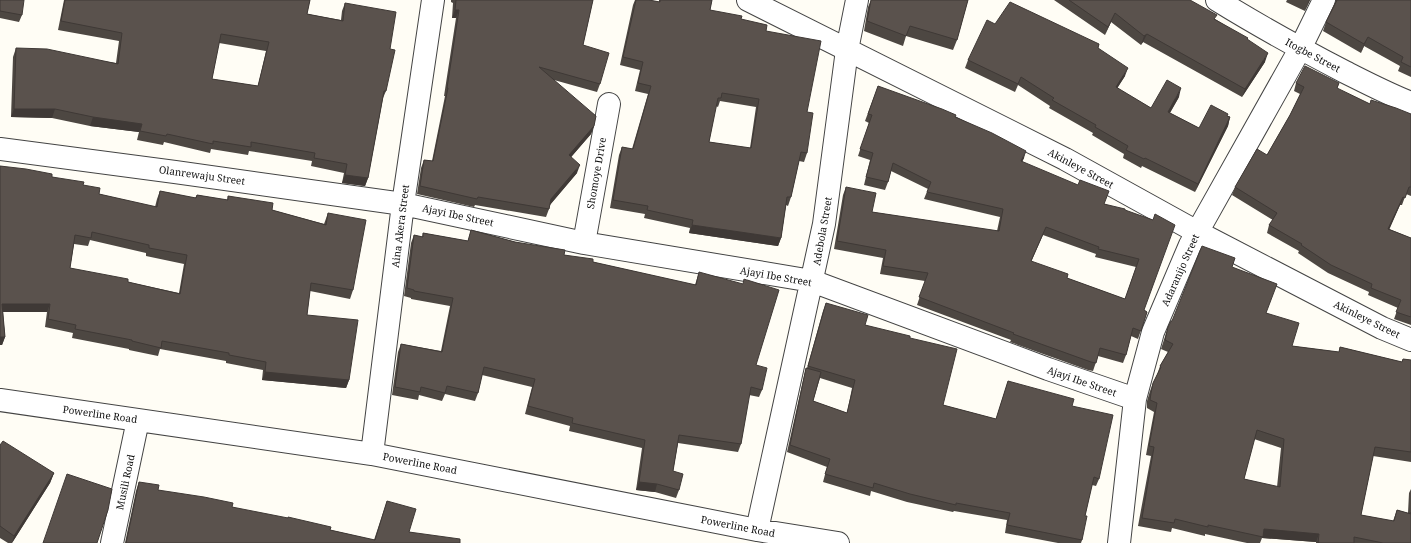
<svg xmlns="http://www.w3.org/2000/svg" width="1411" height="543" font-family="'Noto Serif',serif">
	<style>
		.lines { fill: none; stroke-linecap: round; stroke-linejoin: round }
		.minor-casing { stroke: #444; stroke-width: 24 }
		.minor { stroke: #fff; stroke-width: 22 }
		.wall { fill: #4d4742; fill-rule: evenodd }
		.shaded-wall { fill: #3f3936 }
		.building { fill: #5a524d; stroke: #3f3936; fill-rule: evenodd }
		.labels { text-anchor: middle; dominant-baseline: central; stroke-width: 4; stroke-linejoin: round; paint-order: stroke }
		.street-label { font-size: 10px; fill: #111; stroke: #fff }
	</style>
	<rect width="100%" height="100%" fill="#fffdf5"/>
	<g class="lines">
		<g class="minor-casing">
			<path id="minor" d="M748 0 1065 159 1197 232 1382 328 1411 340
				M1217 0C1259 26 1301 49 1345 72 1367 83 1388 94 1411 103
				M0 149 175 172 403 204 584 243 812 281 1048 369 1135 399
				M584 243 609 104
				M0 400 372 454 757 530 838 543
				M372 454 403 204 433 0
				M757 530 824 224 847 50 857 0
				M112 543 138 420
				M1119 543 1135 399 1153 332 1190 245 1300 49 1324 0"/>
		</g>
		<use href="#minor" class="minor"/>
	</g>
	<path class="wall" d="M0 0 22 15 19 22 0 18Z
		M64 0H310L307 14 341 20 342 11 345 3 390 49 386 91 383 98 368 178 365 186 342 183 344 173 311 166 312 161 249 151 248 155 211 149 210 153 164 142 163 145 137 140 139 132 90 126 52 118 11 117 13 57 16 48 116 63 119 41 58 30ZM219 43 266 51 258 86 212 79Z
		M451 0H593L583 45 600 84 597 92 554 80 594 126 591 134 571 157 577 173 550 205 549 209 546 217 475 205 474 207 417 194 421 168 424 160 432 161 445 96H444L456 18H452L453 3 451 2Z
		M635 0H649L659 2V0H712L710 10 741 19 766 31 807 112V153L804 162 799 161 791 197 788 206 786 205 781 238 778 246 689 233 690 228 644 218 645 214 610 208 619 155 622 147 632 149 648 94 635 91 640 70 620 65 633 5ZM720 101 756 107 750 148 709 142 716 106 718 107Z
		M871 0H968L957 40 953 50 906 36 903 46 864 31 868 7Z
		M1054 0H1190L1215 19 1247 39 1265 62 1242 97 1143 42 1141 45 1111 22 1105 35Z
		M1287 0H1310L1305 11 1286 2Z
		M1336 0H1411V77L1398 71 1400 66 1364 46 1361 53 1323 31 1326 22Z
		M995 24 1099 44 1098 48 1125 76 1117 88 1151 108 1179 97 1170 113 1199 128 1228 116 1230 117 1228 126 1195 192 1142 166 1141 168 1123 158 1124 154 1092 135 1093 133 1049 108 1050 106 1018 85 1015 92 965 68 968 60Z
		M1296 83H1339L1337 89 1370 104 1411 114V196L1406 194 1402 205H1400L1389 229 1411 238V325L1394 319 1398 308 1368 295 1369 292 1328 273 1298 253 1299 251 1267 233 1269 225 1273 220 1232 195 1235 187 1267 155 1290 115 1300 94 1294 91Z
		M878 86 955 117 1024 158 1022 162 1104 204 1153 220 1144 310 1147 312 1138 339 1131 336 1126 355 1123 363 1098 356 1093 371 1088 370 1010 342 1011 340 917 305 925 281 880 274 883 258 834 249 843 195 846 187 872 212 997 231 1000 217 924 199 928 189 891 171 888 182 885 190 864 185 870 160 858 156 869 123 865 121ZM1043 235 1096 254 1095 257 1136 267 1125 299 1067 278 1031 262Z
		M0 166 52 177 83 185 99 194 155 207 157 199 160 191 195 198 197 195 227 200 228 196 272 210 324 224 328 213 353 290 350 299 310 291 307 315 349 380 346 388 262 380 263 370 226 363V361L160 349 158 356 129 350V349L72 338 73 333 45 327 47 312H3L5 337 2 345ZM90 240 146 253V256L184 264 179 293 128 282 70 268 74 244 88 246Z
		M471 230 564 255 593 262 695 285 699 272 756 365 762 390 759 397 749 395 741 444 738 452 678 443 673 471 679 490 676 498 655 492 636 490 642 448 569 431 570 426 525 414 532 387 482 375 478 393 475 401 445 394 442 401 419 395 418 400 392 395 398 352 401 344 441 351 450 306 411 299V298L404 296 411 243 414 235 422 237 423 233 468 241Z
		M826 303 865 325 910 338 943 405 996 419 1008 381 1072 406 1099 479 1096 486 1092 485 1085 516 1082 540 1081 543H1058L1005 533 1007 520 954 511 953 512 907 502 871 491 870 496 823 482 827 467 787 452 804 376 806 368H807L823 311ZM820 378 852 388 847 413 813 401Z
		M1267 313 1292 346 1339 352 1340 347 1402 362 1403 359 1411 360V462L1373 456 1361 515 1393 521 1397 510 1408 513 1409 493 1411 489V543H1316V542L1262 538 1260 543H1247L1205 534V536L1172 528 1171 532 1138 526 1151 456 1146 455 1154 412 1147 408V401L1150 391 1153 383 1157 375 1160 366 1168 352 1161 349 1168 327 1172 321ZM1254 439 1281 448 1277 487 1244 479Z
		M0 445 54 473 50 483 12 543H8L0 538Z
		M139 482 158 490 374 540 387 501 409 532 460 543H125L136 491Z"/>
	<path class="shaded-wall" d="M1309 0H1310L1305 11Z
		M455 10H459L456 18H452Z
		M1115 13 1111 22 1105 35 1108 27Z
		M1147 34 1143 42 1141 45 1144 36Z
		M1368 37 1364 46 1361 53 1364 44Z
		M1268 53 1265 62 1242 97 1245 89Z
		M1128 68 1125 76 1113 95 1116 87Z
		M1181 88 1179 97 1165 121 1168 112Z
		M14 109H55L52 118 11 117Z
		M93 117 142 124 139 132 90 126Z
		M1230 117 1228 126 1195 192 1198 184Z
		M594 126 591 134 566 163 569 155Z
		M1026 151 1024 158 1018 169 1021 161Z
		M580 165 577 173 548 207 551 199Z
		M345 175 368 178 365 186 342 183Z
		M1403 197 1400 205 1386 237 1388 229Z
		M692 225 781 238 778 246 689 233Z
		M2 304H50L47 312H0Z
		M0 337H5L2 345H0Z
		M265 372 349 380 346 388 262 380Z
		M54 473 50 483 12 543 14 536Z
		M639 482 657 484 655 492 636 490Z
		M1264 529 1319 534 1316 542 1262 538Z"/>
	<path class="building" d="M0 0H24L22 15 0 11Z
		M65 0H310L307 14 343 21 345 3 396 12 390 49 395 50 386 91H384L368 178 345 175 347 164 314 158 315 153 251 142V147L213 141V144L167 134 166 136 140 131 142 124 93 117 55 109H14L16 48 47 49 118 64 122 33 61 21ZM221 34 269 42 258 86 212 79Z
		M456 0H593L583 45 609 53 600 84 539 67 596 116 594 126 569 155 580 165 551 199 549 209 478 197 477 199 420 186 424 160 433 161 448 88H447L459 10H455Z
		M636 0H649L660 2V0H712L710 10 742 16 741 19 767 25 766 31 821 41 807 112 813 113 807 153 801 152 791 197H787L781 238 692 225 693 220 647 210 648 206 613 200 622 147 633 149 651 86 638 83 643 62 623 57ZM722 93 759 99 751 148 709 142 718 98H721Z
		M871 0H968L957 40 910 26 906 36 867 21Z
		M1069 0H1190L1217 15 1214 19 1248 38 1247 39 1268 53 1245 89 1147 34 1144 36 1115 13 1108 27Z
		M1337 0H1411V67L1401 62 1403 57 1368 37 1364 44 1326 22Z
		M1010 2 1099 44 1098 48 1128 68 1116 87 1151 108 1167 80 1181 88 1168 112 1199 128 1211 105 1228 114 1227 116 1230 117 1198 184 1145 158 1144 159 1126 150 1128 146 1095 127 1096 125 1052 100 1054 98 1021 77 1018 84 968 60 987 20 995 24Z
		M1305 66 1339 83 1337 88 1370 104 1371 100 1396 108 1411 114V187H1409L1405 198 1403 197 1388 229 1411 238V317L1396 312 1401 300 1371 288 1372 284 1331 265 1301 245 1302 244 1269 225 1277 213 1235 187 1257 149 1267 155 1290 115 1304 87 1296 83Z
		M878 86 942 109 956 115 955 117 992 133 1026 151 1021 161 1078 185 1080 180 1109 191 1104 204 1125 209V210L1153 220 1155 214 1175 225 1144 310 1147 312 1141 331 1133 328 1126 355 1100 348 1096 363 1091 362 1013 334 1014 333 919 297 928 273 883 266 886 250 837 241 846 187 876 193 872 212 999 231 1003 209 927 192 931 182 893 163 888 182 866 177 873 153 860 149 872 115 868 114ZM1046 227 1099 247 1098 249 1139 259 1125 299 1067 278 1068 274 1031 261Z
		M0 166 26 169 52 174V177L84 182 83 185 100 188 99 194 157 207 160 191 196 198 197 195 228 200V196L273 203 272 210 326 225 328 213 366 220 353 290 311 283 307 315 358 320 349 380 265 372 266 362 229 355V353L162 341 161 348 132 341V340L75 329 76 325 48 319 50 304H2L5 337H0ZM92 232 149 245V248L187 255 180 294 128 282V279L70 268 75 235 91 238Z
		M471 230 515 242 565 250 564 255 593 259V262L696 285 699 272 743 284 744 279 779 290 756 365 767 368 762 390 751 387 741 444 679 435 673 471 683 474 679 490 657 484 639 482 645 440 572 423 573 418 528 406 535 379 484 367 478 393 447 386 445 393 421 387 420 392 395 387 401 344 442 352 453 298 414 291V290L407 288 414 235 423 237V233L468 241Z
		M1202 246 1235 258 1232 267 1277 284 1266 313 1299 323 1292 346 1339 352 1340 347 1402 362 1403 359 1411 360V452L1375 447 1361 515 1394 521 1397 510 1411 514V512V543H1383L1354 537V543H1318L1319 534 1264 529 1263 537 1208 525V527L1175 519 1174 523 1142 518 1154 447 1149 446 1157 403 1150 400 1151 393 1153 383 1161 367 1160 366 1173 344 1165 340 1168 327 1171 321H1172ZM1257 430 1284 439 1280 487 1244 479Z
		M826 303 868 315 865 325 910 336V338L957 349 943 405 996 419 1008 381 1074 399 1072 406 1113 415 1099 479 1094 477 1085 516H1087L1082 540 1007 525 1010 513 956 503V505L910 494 874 483 873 488 825 474 830 459 790 445 806 368 821 372 813 401 847 413 855 380 808 366Z
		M3 441 54 473 14 536 0 526V445Z
		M67 474 112 489 108 510 97 543H43Z
		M139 482 159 485 158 490 204 497 233 503 232 507 288 518V517L331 527 330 530 375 540 387 501 416 509 409 532 460 539V543H126Z"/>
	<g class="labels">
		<g class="street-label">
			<text transform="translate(1313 55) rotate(28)">Itogbe Street</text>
			<text transform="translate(1081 168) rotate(28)">Akinleye Street</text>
			<text transform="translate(596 173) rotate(-80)">Shomoye Drive</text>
			<text transform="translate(202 175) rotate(8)">Olanrewaju Street</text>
			<text transform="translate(458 215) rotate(12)">Ajayi Ibe Street</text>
			<text transform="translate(400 226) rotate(-83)">Aina Akera Street</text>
			<text transform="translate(822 231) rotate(-80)">Adebola Street</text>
			<text transform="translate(1180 270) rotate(-66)">Adaranijo Street</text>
			<text transform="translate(776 276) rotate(10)">Ajayi Ibe Street</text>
			<text transform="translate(1367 319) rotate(26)">Akinleye Street</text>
			<text transform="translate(1082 381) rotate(19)">Ajayi Ibe Street</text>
			<text transform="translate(100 414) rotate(8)">Powerline Road</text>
			<text transform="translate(420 463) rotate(11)">Powerline Road</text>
			<text transform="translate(125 482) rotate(-78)">Musili Road</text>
			<text transform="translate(738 526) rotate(11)">Powerline Road</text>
		</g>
	</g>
</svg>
